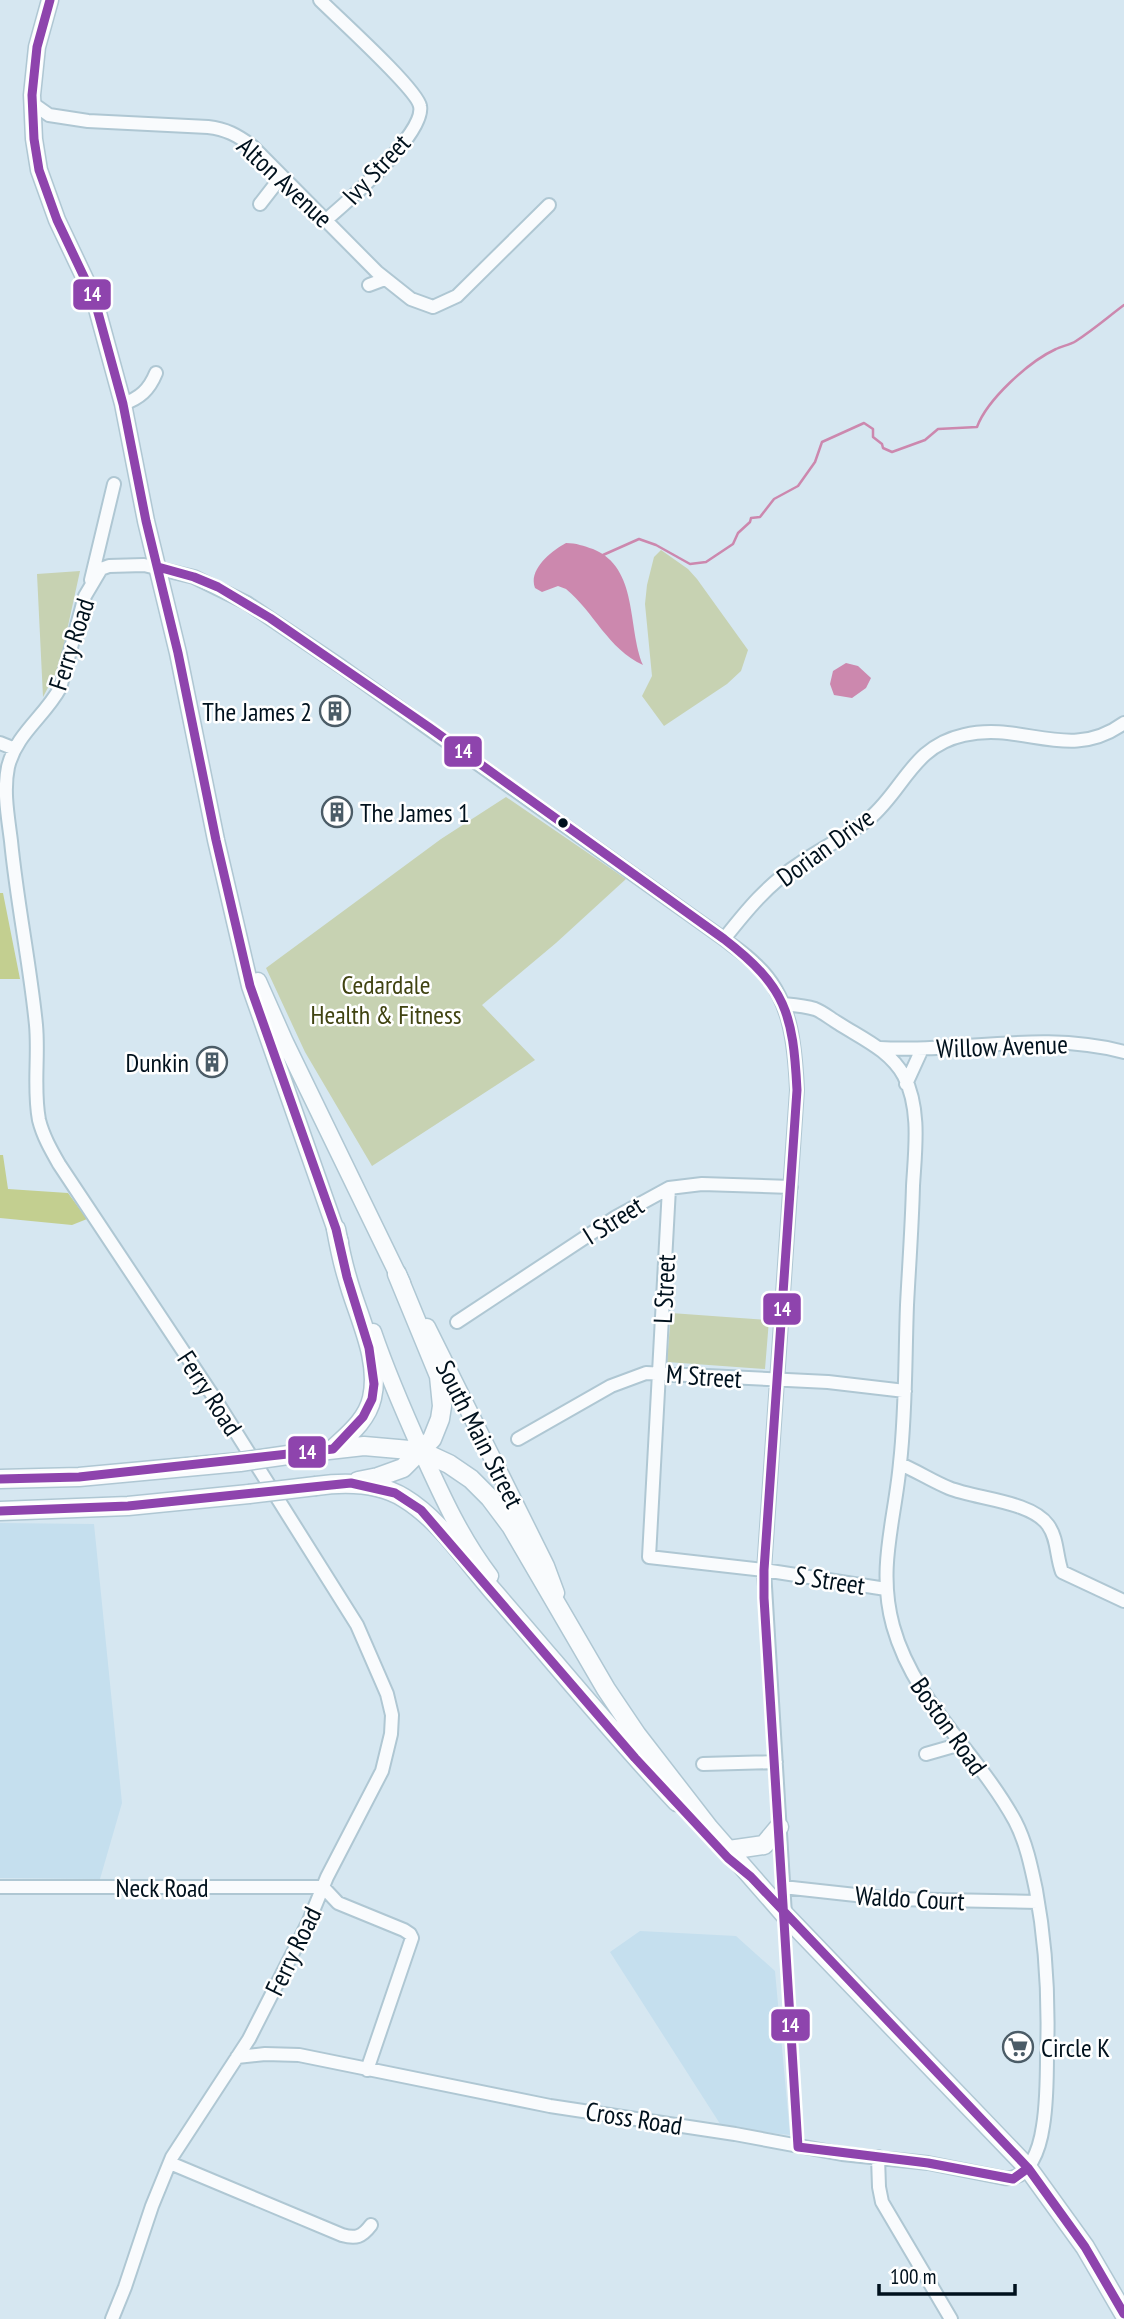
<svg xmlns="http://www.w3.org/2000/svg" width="1124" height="2319" font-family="'PT Sans Narrow',sans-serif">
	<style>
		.built { fill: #c5dfee }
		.green { fill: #c7d2b2 }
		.forest { fill: #c3cf90 }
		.water { fill: #cc88ae }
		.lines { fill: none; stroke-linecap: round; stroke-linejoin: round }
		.stream { stroke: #cc88ae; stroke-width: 2.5 }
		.minor-casing { stroke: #afc7d3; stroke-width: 16 }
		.major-casing { stroke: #afc7d3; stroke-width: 19 }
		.highway-casing { stroke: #afc7d3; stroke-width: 21 }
		.minor { stroke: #f9fbfd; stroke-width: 12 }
		.major { stroke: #f9fbfd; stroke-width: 16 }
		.highway { stroke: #f9fbfd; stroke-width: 18 }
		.highway-bridge-casing { stroke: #afc7d3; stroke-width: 21; stroke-linecap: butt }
		.highway-bridge { stroke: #f9fbfd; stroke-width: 18 }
		.bus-1-casing { stroke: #fff; stroke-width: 14 }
		.bus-1 { stroke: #8e44ad; stroke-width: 9 }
		.bus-dot { fill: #00111d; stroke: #fff; stroke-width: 2.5 }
		.labels { text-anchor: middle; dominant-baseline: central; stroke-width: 5; stroke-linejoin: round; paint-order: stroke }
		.street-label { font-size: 26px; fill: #00111d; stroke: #fff }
		.poi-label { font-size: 26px; fill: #00111d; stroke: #fff; text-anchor: end }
		.park-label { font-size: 26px; fill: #404311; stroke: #fff }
		.line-badge { stroke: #fff; stroke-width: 2.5 }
		.badge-label { font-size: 19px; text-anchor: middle; font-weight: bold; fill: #fff }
	</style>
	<rect width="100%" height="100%" fill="#d6e7f1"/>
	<path class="built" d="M0 1523 94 1524 122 1803 100 1879 0 1878Z
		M640 1931 736 1936 775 1971 790 2135 722 2127 610 1952Z"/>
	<path class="green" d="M661 550 688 569 697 579 748 650 741 671 727 684 664 726 642 696 652 676 645 604 647 585 654 557Z
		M80 571 59 667 43 697 37 574Z
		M506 797 626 879 556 943 482 1005 535 1060 372 1166 305 1052 266 968 441 839Z
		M671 1313 769 1320 765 1369 667 1362Z"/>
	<path class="forest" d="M0 893H3L20 979H0Z
		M0 1155H3L8 1189 68 1193 87 1219 72 1225 0 1218Z"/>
	<path class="water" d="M566 543C576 543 584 546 593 549 639 568 627 627 643 665 608 649 594 612 566 589L558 586 542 592 535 588C528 570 551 551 566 543Z
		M846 663 858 666 871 678 866 688 852 698 834 695 830 684 833 671Z"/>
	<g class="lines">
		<path class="stream" d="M603 555 639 539 656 545 690 564 706 562 733 544 738 533 750 522 751 518 760 517 774 499 798 486 815 462 822 442 864 423 873 429V437L882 444 883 448 892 452 925 440 938 429 977 427C987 400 1028 362 1056 349 1062 346 1070 345 1076 341 1093 330 1108 317 1124 305"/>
		<g class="minor-casing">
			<path id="minor" d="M320 0C337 17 417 89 420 106 426 133 347 202 326 220
				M32 103 49 115 88 121 208 127C226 129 237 135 252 146L377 272 411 299 433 307 457 296 549 205
				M260 204 281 177
				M369 285 385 279
				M123 404C140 398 149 390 156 373
				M91 580 114 484
				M0 743 15 749
				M724 939C746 911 768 884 799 864 822 848 848 836 870 818 904 789 913 746 964 735 1023 721 1069 763 1124 723
				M880 1048C963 1053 1041 1030 1124 1052
				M906 1084 922 1049
				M669 1188 649 1557 764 1570 886 1589
				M457 1322 616 1217 669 1188 702 1184 791 1187
				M518 1439 611 1386 646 1373 828 1382 905 1391
				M900 1464C917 1471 932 1481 949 1488 976 1499 1031 1501 1048 1525 1058 1539 1056 1556 1062 1572L1124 1601
				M926 1754 961 1744
				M703 1764 776 1762
				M0 1887H323L338 1903 404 1930 410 1934 412 1938 367 2070
				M783 1887 892 1899 1038 1902
				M237 2057 265 2054 299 2055 550 2106 735 2134 842 2154 928 2163 1004 2178C1030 2181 1040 2147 1043 2126 1047 2102 1047 2078 1047 2054 1049 1998 1046 1944 1036 1890 1031 1866 1026 1842 1015 1821 978 1753 914 1702 893 1626 877 1568 895 1520 900 1463 906 1410 905 1358 907 1305 909 1266 912 1226 913 1186 915 1151 921 1109 904 1076 890 1050 861 1038 838 1023 831 1019 823 1012 815 1009 805 1006 793 1005 783 1004
				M878 2157 879 2187 882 2202 951 2319
				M170 2163 342 2235C356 2239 362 2237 371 2225
				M112 2319 125 2287 152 2206 172 2157 249 2039 308 1923 327 1877 382 1771 391 1734 392 1715 387 1694 357 1625 215 1399 59 1164C51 1150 43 1136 39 1120 33 1089 39 1057 36 1025 30 964 17 903 11 841 8 817 3 791 8 767 16 734 45 716 60 688L85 596 101 569 109 566 144 565 194 577 247 603 342 667 724 939C734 947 745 954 754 963 791 995 795 1045 797 1090L764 1570 785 1915"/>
		</g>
		<g class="major-casing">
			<path id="major" d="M50 0 37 47 32 95 34 139 39 170 57 220 94 298 123 404 146 521 178 653 216 840 250 986 340 1242
				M258 981 285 1042 402 1283
				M427 1327 546 1566 556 1593
				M373 1332C387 1373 404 1412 422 1452 442 1496 461 1538 490 1576"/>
		</g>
		<g class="highway-casing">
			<path id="highway" d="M333 1449C349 1434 367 1420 372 1398 381 1358 357 1315 347 1277 342 1261 339 1245 336 1229
				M302 1453 364 1446 421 1451 449 1464 471 1479 490 1498 511 1526 606 1689 637 1735 709 1828 785 1915 1028 2168 1085 2247 1124 2314
				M0 1479 79 1477 240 1462
				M358 1481 378 1477 403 1468 432 1439 440 1419 442 1406 439 1376 397 1274
				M316 1486C345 1482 378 1482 404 1498 439 1519 465 1559 492 1590 554 1661 613 1734 677 1802
				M0 1511 128 1506 249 1494
				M729 1850 764 1845 779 1827"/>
		</g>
		<use href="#minor" class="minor"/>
		<use href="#major" class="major"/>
		<use href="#highway" class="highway"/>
		<g class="highway-bridge-casing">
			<path id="highway-bridge" d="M240 1462 302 1453
				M249 1494 316 1486"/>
		</g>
		<use href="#highway-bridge" class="highway-bridge"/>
		<g class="bus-1-casing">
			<path id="bus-1" d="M158 567 194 577 218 587 270 618 430 728 724 939C786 987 793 1013 797 1090L764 1570V1598L798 2147 928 2163 1013 2179 1028 2168
				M0 1479 79 1477 333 1449 363 1417 372 1399 374 1384 369 1348 347 1277 336 1229 250 986 216 840 178 653 146 521 123 404 94 298 57 220 39 170 34 139 32 95 37 47 50 0
				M0 1511 128 1506 351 1483 395 1493 421 1510 635 1758 728 1858 751 1877 1028 2168 1085 2247 1124 2314"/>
		</g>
		<use href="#bus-1" class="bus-1"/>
	</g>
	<defs>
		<g id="building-ring" transform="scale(1.575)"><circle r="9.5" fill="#fff" stroke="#4b5c67" stroke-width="1.5"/><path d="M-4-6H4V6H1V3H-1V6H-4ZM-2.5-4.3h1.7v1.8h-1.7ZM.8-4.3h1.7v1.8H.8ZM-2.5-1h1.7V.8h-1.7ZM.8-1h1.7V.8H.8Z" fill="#4b5c67"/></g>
		<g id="supermarket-ring" transform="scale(1.575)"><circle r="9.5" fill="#fff" stroke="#4b5c67" stroke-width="1.5"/><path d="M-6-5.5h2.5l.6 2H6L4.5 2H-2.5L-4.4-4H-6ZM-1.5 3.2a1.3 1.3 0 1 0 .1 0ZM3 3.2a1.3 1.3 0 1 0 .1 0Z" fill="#4b5c67"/></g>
	</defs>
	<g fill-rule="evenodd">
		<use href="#building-ring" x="335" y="711"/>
		<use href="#building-ring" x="337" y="812"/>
		<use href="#building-ring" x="212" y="1062"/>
		<use href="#supermarket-ring" x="1018" y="2047"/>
	</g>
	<circle class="bus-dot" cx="563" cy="823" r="6"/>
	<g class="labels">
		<g class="street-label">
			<text transform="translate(376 169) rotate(-47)">Ivy Street</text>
			<text transform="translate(285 182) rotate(43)">Alton Avenue</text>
			<text transform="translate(71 644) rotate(-72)">Ferry Road</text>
			<text transform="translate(825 847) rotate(-36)">Dorian Drive</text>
			<text transform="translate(1002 1046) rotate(-2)">Willow Avenue</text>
			<text transform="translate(613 1220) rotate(-32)">I Street</text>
			<text transform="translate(664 1289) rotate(-87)">L Street</text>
			<text transform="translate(704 1376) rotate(4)">M Street</text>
			<text transform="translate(210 1393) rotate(57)">Ferry Road</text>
			<text transform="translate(480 1434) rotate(63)">South Main Street</text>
			<text transform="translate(830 1580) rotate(9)">S Street</text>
			<text transform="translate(949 1726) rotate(55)">Boston Road</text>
			<text x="162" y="1887">Neck Road</text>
			<text transform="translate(910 1898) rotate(3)">Waldo Court</text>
			<text transform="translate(293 1951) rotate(-64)">Ferry Road</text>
			<text transform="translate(634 2118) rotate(9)">Cross Road</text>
		</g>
		<g class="poi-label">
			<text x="312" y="711">The James 2</text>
			<text x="360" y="812" text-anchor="start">The James 1</text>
			<text x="189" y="1062">Dunkin</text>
			<text x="1041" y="2047" text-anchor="start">Circle K</text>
		</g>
		<g class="park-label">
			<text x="386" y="984">Cedardale<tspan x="386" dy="30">Health &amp; Fitness</tspan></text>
		</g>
	</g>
	<g class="line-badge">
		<rect x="72" y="278" width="40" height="33" rx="7" fill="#8e44ad"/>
		<rect x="443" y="735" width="40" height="33" rx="7" fill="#8e44ad"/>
		<rect x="762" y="1292" width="40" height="34" rx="7" fill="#8e44ad"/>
		<rect x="287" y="1435" width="40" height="34" rx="7" fill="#8e44ad"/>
		<rect x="770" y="2008" width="41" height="34" rx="7" fill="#8e44ad"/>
	</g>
	<g class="badge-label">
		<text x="92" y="301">14</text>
		<text x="463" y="758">14</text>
		<text x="782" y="1316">14</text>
		<text x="307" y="1459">14</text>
		<text x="790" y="2032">14</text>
	</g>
	<path d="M879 2284v10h136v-10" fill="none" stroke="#00111d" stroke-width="3.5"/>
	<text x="890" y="2284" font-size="21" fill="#00111d" stroke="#ffffff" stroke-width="5" paint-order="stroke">100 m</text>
</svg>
